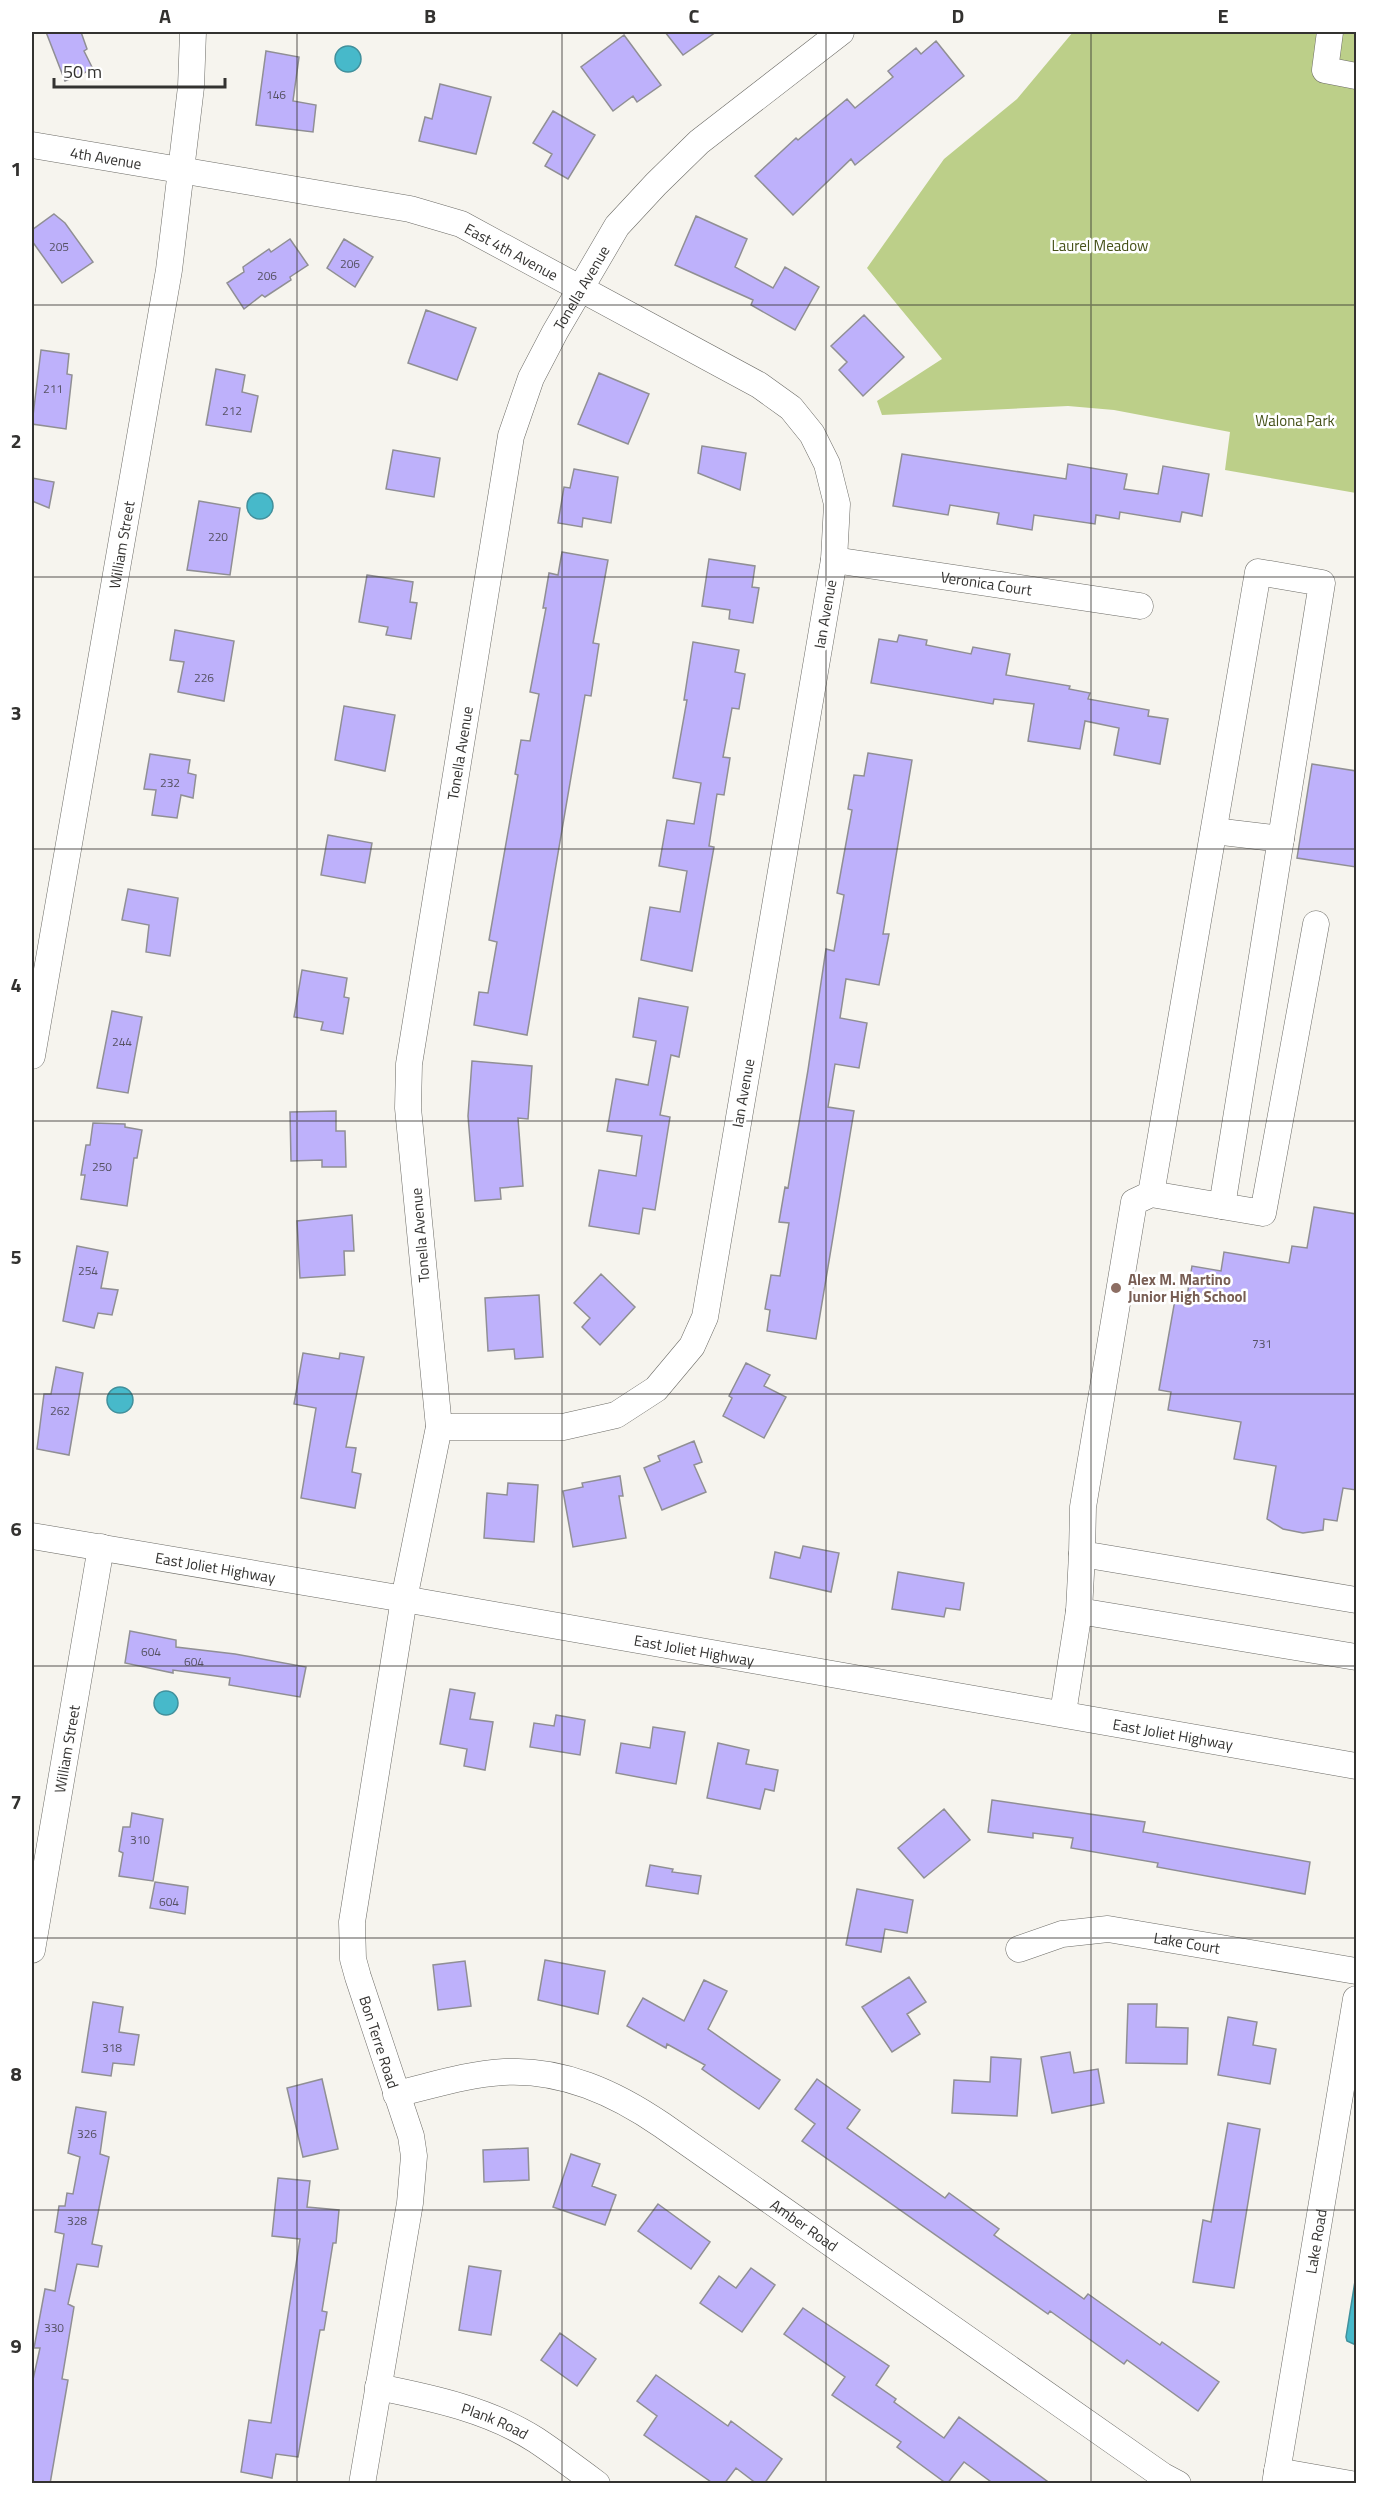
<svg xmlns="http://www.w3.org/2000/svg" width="1388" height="2515" font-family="'Titillium Web',sans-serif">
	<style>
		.green { fill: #bccf89 }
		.water { fill: #47b9ca; stroke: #41909c; stroke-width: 1.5 }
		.building { fill: #beb1fb; stroke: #908f94; stroke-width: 1.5 }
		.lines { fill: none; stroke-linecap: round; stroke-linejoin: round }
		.minor-casing { stroke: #6c6b66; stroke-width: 27 }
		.minor { stroke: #fff; stroke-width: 26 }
		.grid { fill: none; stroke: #333230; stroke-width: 1.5; stroke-opacity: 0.55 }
		.education-dot { fill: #8d6e63; stroke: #fff; stroke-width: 2 }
		.labels { text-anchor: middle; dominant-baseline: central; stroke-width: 5; stroke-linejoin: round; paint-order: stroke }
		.number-label { font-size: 12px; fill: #565263 }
		.street-label { font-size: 15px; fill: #333230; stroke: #fff }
		.park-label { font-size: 15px; fill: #455119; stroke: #fff }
		.education-label { font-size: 15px; font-weight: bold; fill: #785e54; stroke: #fff; text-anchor: start }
		.neatline { fill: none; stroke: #333230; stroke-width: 2 }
		.grid-label { font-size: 20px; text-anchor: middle; font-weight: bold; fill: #333230 }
	</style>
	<rect width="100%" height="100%" fill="#f6f4ee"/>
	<path class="green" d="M1073 32H1356V493L1225 470 1230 432 1114 410 1068 406 882 415 877 401 942 359 867 268 944 159 1017 99Z"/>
	<path class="water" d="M335 59a13 13 0 1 1 26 0a13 13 0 1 1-26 0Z
		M247 506a13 13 0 1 1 26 0a13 13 0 1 1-26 0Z
		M107 1400a13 13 0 1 1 26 0a13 13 0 1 1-26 0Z
		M154 1703a12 12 0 1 1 24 0a12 12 0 1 1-24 0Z
		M1356 2275V2345L1347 2341 1346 2337Z"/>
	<path class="building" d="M46 32H81L87 49 84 51 93 69 65 81Z
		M665 32H716L683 55Z
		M624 35 661 85 637 102 633 96 613 111 581 67Z
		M936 41 964 76 855 165 851 159 793 215 755 176 796 138 798 140 847 99 855 108 893 77 888 71 916 48 921 54Z
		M266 51 299 57 293 101 316 105 313 132 256 125Z
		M440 84 491 97 476 154 419 141 425 117 432 119Z
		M553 111 595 135 568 179 545 166 552 154 533 143Z
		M54 214 65 223 93 262 62 283 32 241V230Z
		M696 216 747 239 735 267 773 288 785 267 819 287 795 330 751 305 753 300 675 265Z
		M290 239 308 265 290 277 291 280 265 297 262 295 244 309 227 283 244 272 243 267 269 249 271 252Z
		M344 239 373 257 355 287 327 268Z
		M426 310 476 328 457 380 408 363Z
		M864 315 904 357 863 396 839 370 847 362 831 346Z
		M41 350 69 354 67 374 72 375 66 429 32 424Z
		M216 369 245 375 242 392 258 396 251 432 206 425Z
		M599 373 649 394 628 444 578 424Z
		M702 446 746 453 740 490 698 473Z
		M393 450 440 458 434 497 386 489Z
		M902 454 1066 479 1068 464 1127 474 1124 489 1158 494 1163 466 1209 474 1202 516 1182 512 1180 522 1120 512 1119 519 1096 515 1095 524 1034 515 1032 530 997 524 999 513 950 505 948 515 893 506Z
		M574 469 618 477 611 523 583 518 582 527 558 523 564 487 570 488Z
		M32 478 54 482 49 508 32 501Z
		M199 501 240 508 230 575 187 570Z
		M562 552 608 560 593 643 599 644 591 696 585 695 527 1035 474 1025 479 992 488 993 497 942 489 940 518 775 515 774 521 740 530 741 539 694 530 692 546 608H543L549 573 558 575Z
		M709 559 755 566 752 587 759 588 753 623 729 619 730 610 702 606Z
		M367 575 413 582 410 602 417 603 411 639 386 635 388 627 359 622Z
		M175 630 234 641 224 701 178 692 184 662 170 660Z
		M899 635 927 640 926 645 971 654 973 647 1010 654 1006 675 1070 686 1069 689 1090 693 1088 699 1149 710 1148 716 1168 719 1160 764 1114 755 1119 728 1085 721 1080 749 1028 741 1034 704 994 699 993 704 871 683 879 639 897 642Z
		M693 642 739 650 735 672 745 674 739 709 732 708 723 757 730 758 724 795 717 794 709 846 714 847 692 971 641 960 650 907 680 912 687 871 659 866 667 820 694 824 701 783 673 778 687 700H684Z
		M344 706 395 715 385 771 335 760Z
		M868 753 912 760 883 934H889L879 985 846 979 840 1018 867 1023 859 1068 835 1064 828 1107 854 1111 816 1339 767 1331 770 1310 765 1309 771 1275 780 1276 789 1223 779 1222 785 1187 788 1188 808 1070 826 949 834 951 844 895 837 893 852 810 848 809 854 775 864 776Z
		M150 754 190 760 188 773 196 775 193 798 181 795 177 818 152 815 156 790 144 789Z
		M1312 764 1356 771V867L1297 858Z
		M328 835 372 843 365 883 321 875Z
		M128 889 178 898 170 956 146 952 149 925 122 920Z
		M302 970 347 978 344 997 349 998 343 1034 321 1030 323 1022 294 1017Z
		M639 998 688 1007 679 1057 671 1055 660 1115 670 1117 655 1210 643 1208 639 1234 589 1226 599 1170 636 1176 642 1136 607 1131 616 1079 648 1085 656 1041 633 1037Z
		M112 1011 142 1017 128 1093 97 1088Z
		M472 1061 532 1066 528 1119 518 1118 523 1186 500 1188 501 1199 475 1201 468 1116Z
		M336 1111V1131H345L346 1167H322V1160L291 1161 290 1112Z
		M93 1123 125 1124V1127L142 1130 137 1158H134L127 1206 81 1199 85 1175H81L86 1145H90Z
		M1314 1207 1356 1214V1490L1343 1488 1337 1521 1324 1519 1323 1530 1303 1533 1283 1529 1267 1519 1276 1466 1234 1459 1241 1422 1168 1410 1171 1392 1159 1390 1176 1294 1187 1296 1192 1266 1221 1271 1224 1252 1289 1263 1292 1246 1307 1248Z
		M352 1215 354 1251H344L345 1275 300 1278 297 1221Z
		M77 1246 108 1252 101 1288 118 1290 112 1315 98 1313 94 1328 63 1321Z
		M601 1274 635 1307 600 1345 582 1327 590 1318 574 1303Z
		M539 1295 543 1357 515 1359 514 1349 488 1351 485 1298Z
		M303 1353 339 1359 340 1353 364 1357 346 1447 356 1448 352 1472 361 1474 355 1508 301 1498 316 1408 294 1404Z
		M746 1363 770 1375 764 1386 786 1397 764 1438 723 1416 732 1398 729 1396Z
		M56 1367 83 1373 69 1455 37 1449 44 1394H51Z
		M694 1441 702 1462 694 1465 706 1492 662 1510 644 1468 660 1461 658 1456Z
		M620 1476 623 1496H619L626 1538 573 1547 563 1491 583 1487 582 1483Z
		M508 1483 538 1485 534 1542 484 1538 487 1493 507 1495Z
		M803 1546 839 1553 831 1592 770 1578 775 1552 800 1558Z
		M898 1572 964 1583 960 1610 946 1608 944 1617 892 1609Z
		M130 1631 176 1640V1647L235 1654 306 1667 300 1697 229 1685 230 1678 173 1670V1673L125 1663Z
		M450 1689 475 1693 470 1719 493 1722 485 1770 464 1766 467 1749 440 1744Z
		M556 1715 585 1720 580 1755 530 1747 534 1723 554 1726Z
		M653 1727 685 1732 676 1784 616 1773 621 1743 650 1748Z
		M718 1743 749 1750 746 1764 778 1770 774 1791 765 1789 760 1809 707 1798Z
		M992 1800 1145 1822 1143 1832 1310 1862 1305 1894 1157 1867 1158 1863 1071 1848 1073 1838 1033 1833V1838L988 1832Z
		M944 1809 970 1840 924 1878 898 1848Z
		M132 1813 163 1819 153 1881 119 1876 123 1853 119 1851 123 1827H130Z
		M650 1865 673 1869 672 1872 701 1876 698 1894 646 1886Z
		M155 1882 188 1887 185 1914 150 1908Z
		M857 1889 913 1900 907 1933 885 1929 881 1952 846 1945Z
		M545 1960 605 1971 598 2014 538 2000Z
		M465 1961 471 2006 438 2010 433 1965Z
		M909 1977 926 2002 907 2014 920 2034 892 2052 862 2007Z
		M704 1980 727 1991 708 2029 780 2080 759 2109 702 2069 705 2065 667 2044 666 2048 627 2026 643 1998 684 2021Z
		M93 2002 123 2007 119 2032 139 2035 134 2065 113 2063 111 2076 82 2072Z
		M1128 2004H1157L1156 2027 1188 2028 1187 2064 1126 2063Z
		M1228 2017 1257 2022 1253 2045 1276 2049 1270 2084 1218 2075Z
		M1070 2052 1074 2073 1098 2069 1104 2103 1052 2113 1041 2057Z
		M991 2057 1021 2059 1017 2116 952 2113 954 2080 990 2082Z
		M322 2079 338 2149 303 2157 287 2088Z
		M817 2079 860 2110 847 2128 945 2198 949 2193 999 2229 994 2235 1084 2299 1088 2294 1160 2345 1162 2342 1219 2382 1198 2411 1127 2360 1124 2364 1050 2311 1048 2314 802 2141 815 2124 795 2109Z
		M76 2107 106 2112 100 2154 109 2157 92 2244 102 2246 98 2267 77 2264 68 2304 74 2307 62 2379 68 2380 50 2484H32V2384L40 2348H34L45 2289 55 2291 64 2234 55 2232 59 2206H65L67 2193 73 2194 80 2157 68 2153Z
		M1228 2123 1260 2129 1234 2288 1193 2282 1203 2220 1211 2222Z
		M528 2148 529 2180 484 2182 483 2150Z
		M571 2154 600 2164 592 2186 616 2195 605 2225 553 2207Z
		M278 2178 310 2181 307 2207 339 2210 336 2243H333L322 2311 327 2312 324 2330H320L298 2457 276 2454 272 2478 241 2472 249 2420 271 2423 300 2239 272 2236Z
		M658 2204 710 2242 691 2269 638 2231Z
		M469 2266 501 2271 491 2335 459 2330Z
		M751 2268 775 2285 742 2332 700 2303 719 2276 736 2288Z
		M803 2308 889 2366 876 2385 896 2399 894 2402 944 2438 959 2417 1051 2484H994L964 2462 947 2484 897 2447 901 2442 832 2395 845 2377 784 2334Z
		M560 2333 596 2359 577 2386 541 2360Z
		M656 2375 728 2426 731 2421 782 2459 764 2484H757L736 2468 724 2484H714L644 2435 657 2416 637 2401Z"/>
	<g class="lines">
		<g class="minor-casing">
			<g id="minor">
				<path d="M1330 32 1325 70 1356 76"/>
				<path id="s1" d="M32 145 410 209 461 224 759 385 791 408 812 434 827 464 837 504 834 560 705 1317 692 1346 656 1389 616 1415 563 1427H439"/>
				<path id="s2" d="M834 560 1140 606"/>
				<path d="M1214 831 1281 839"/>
				<path d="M1316 924 1263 1213 1151 1194 1134 1202 1083 1507 1082 1554 1356 1600"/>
				<path id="s3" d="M32 1056 169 270 191 87 193 32"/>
				<path d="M1151 1194 1258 572 1322 583 1222 1206"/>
				<path id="s4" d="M32 1536 404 1599 1356 1766"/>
				<path d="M1079 1611 1356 1657"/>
				<path d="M1063 1713 1079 1611 1082 1554"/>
				<path id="s5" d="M1019 1949 1062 1934 1108 1929 1356 1971"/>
				<path id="s6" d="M32 1950 101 1547"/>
				<path id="s7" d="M396 2094C431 2086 467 2074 504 2072 563 2069 615 2093 662 2125L1163 2476 1178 2484"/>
				<path id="s8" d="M378 2387C433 2398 489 2410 536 2440 557 2454 577 2469 597 2484"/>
				<path d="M1277 2471 1351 2484"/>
				<path id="s9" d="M362 2484 410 2203 414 2156 411 2136 358 1977 353 1959 352 1922 404 1599 439 1427 408 1108 409 1064 511 436 531 378 555 332 617 226 656 184 699 142 841 32"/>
				<path id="s10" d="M1275 2484 1356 1999"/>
			</g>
		</g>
		<use href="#minor" class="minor"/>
	</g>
	<path class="grid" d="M297 32V2484M562 32V2484M826 32V2484M1091 32V2484M32 305H1356M32 577H1356M32 849H1356M32 1121H1356M32 1394H1356M32 1666H1356M32 1938H1356M32 2210H1356"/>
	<circle class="education-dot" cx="1116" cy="1288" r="6"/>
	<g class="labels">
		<g class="number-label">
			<text x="276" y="94">146</text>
			<text x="59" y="246">205</text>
			<text x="350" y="263">206</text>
			<text x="267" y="275">206</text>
			<text x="53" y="388">211</text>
			<text x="232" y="410">212</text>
			<text x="218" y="536">220</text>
			<text x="204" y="677">226</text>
			<text x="170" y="782">232</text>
			<text x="122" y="1041">244</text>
			<text x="102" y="1166">250</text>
			<text x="88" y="1270">254</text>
			<text x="1262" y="1343">731</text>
			<text x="60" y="1410">262</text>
			<text x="151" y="1651">604</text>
			<text x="194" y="1661">604</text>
			<text x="140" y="1839">310</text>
			<text x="169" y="1901">604</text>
			<text x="112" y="2047">318</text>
			<text x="87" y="2133">326</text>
			<text x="77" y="2220">328</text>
			<text x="54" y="2327">330</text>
		</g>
		<g class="street-label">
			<text stroke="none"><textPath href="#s1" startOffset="75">4th Avenue</textPath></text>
			<text stroke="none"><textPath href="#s1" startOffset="494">East 4th Avenue</textPath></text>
			<text stroke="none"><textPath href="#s9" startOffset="2244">Tonella Avenue</textPath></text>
			<text stroke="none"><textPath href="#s3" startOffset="519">William Street</textPath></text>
			<text stroke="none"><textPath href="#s2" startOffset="154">Veronica Court</textPath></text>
			<text transform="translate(825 614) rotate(-80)">Ian Avenue</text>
			<text stroke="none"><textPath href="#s9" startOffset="1758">Tonella Avenue</textPath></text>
			<text transform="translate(743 1093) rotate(-80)">Ian Avenue</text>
			<text transform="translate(420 1235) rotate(-95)">Tonella Avenue</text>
			<text stroke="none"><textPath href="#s4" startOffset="186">East Joliet Highway</textPath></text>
			<text stroke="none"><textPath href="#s4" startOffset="672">East Joliet Highway</textPath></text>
			<text stroke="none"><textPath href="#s4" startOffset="1158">East Joliet Highway</textPath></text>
			<text stroke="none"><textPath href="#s6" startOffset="204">William Street</textPath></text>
			<text stroke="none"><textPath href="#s5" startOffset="172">Lake Court</textPath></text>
			<text transform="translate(379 2042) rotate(72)">Bon Terre Road</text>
			<text stroke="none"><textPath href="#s7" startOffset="454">Amber Road</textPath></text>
			<text stroke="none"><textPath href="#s10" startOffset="246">Lake Road</textPath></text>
			<text stroke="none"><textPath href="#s8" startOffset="122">Plank Road</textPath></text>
		</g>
		<g class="park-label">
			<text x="1100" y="245">Laurel Meadow</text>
			<text x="1295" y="420">Walona Park</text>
		</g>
		<g class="education-label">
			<text x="1128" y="1279">Alex M. Martino<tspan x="1128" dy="17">Junior High School</tspan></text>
		</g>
	</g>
	<rect width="1388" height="2515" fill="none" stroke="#ffffff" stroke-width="66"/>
	<path d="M54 78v9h171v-9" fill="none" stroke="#333230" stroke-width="3"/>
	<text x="63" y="78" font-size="18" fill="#333230" stroke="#ffffff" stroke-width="4.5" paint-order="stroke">50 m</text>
	<rect x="33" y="33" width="1322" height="2449" class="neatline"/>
	<g class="grid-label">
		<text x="165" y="23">A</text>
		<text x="430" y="23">B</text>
		<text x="694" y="23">C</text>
		<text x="958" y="23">D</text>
		<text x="1223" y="23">E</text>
		<text x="16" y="176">1</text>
		<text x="16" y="448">2</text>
		<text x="16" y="720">3</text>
		<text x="16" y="992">4</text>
		<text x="16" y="1264">5</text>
		<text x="16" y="1536">6</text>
		<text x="16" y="1809">7</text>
		<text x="16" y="2081">8</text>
		<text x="16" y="2353">9</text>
	</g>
</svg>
